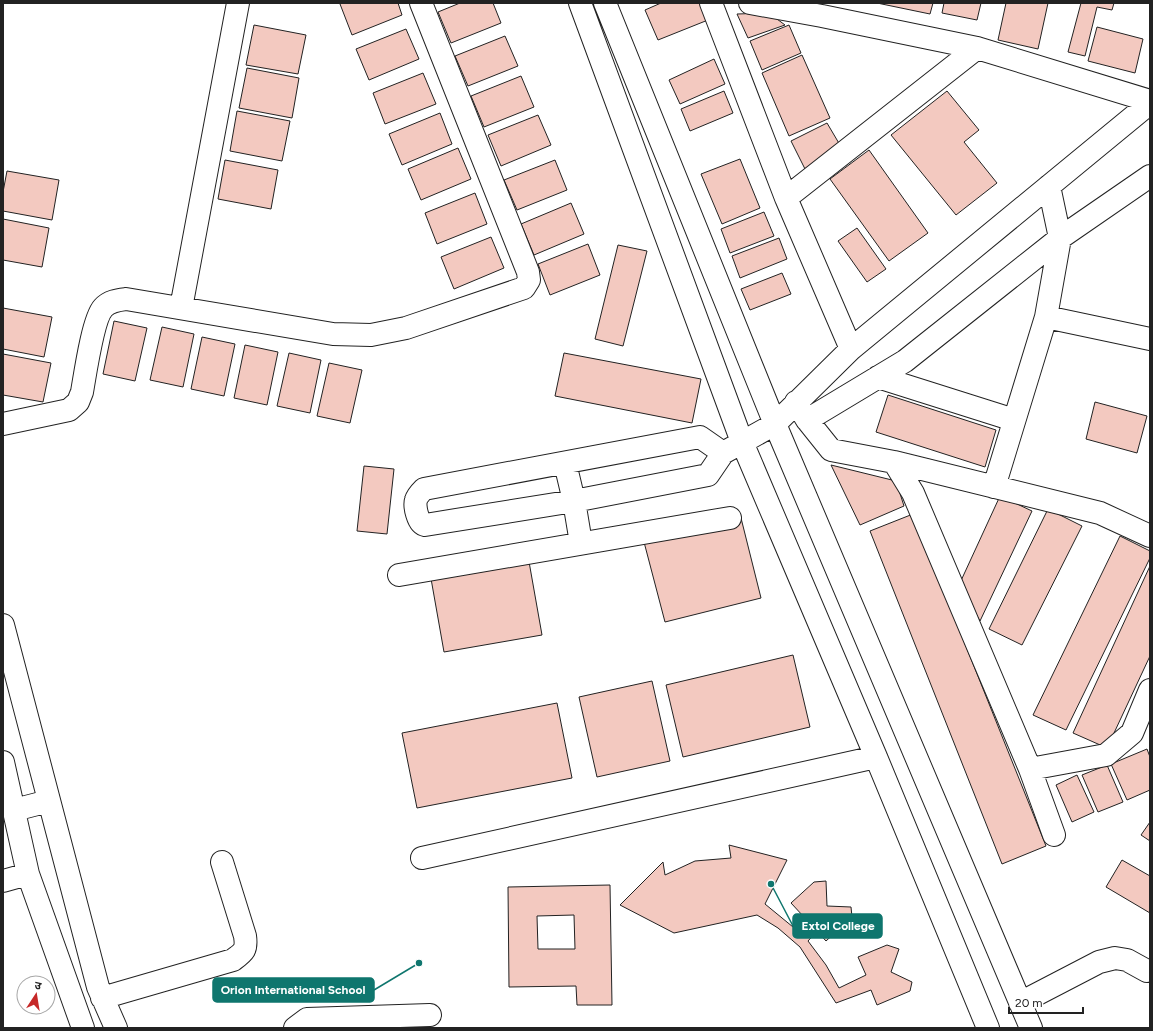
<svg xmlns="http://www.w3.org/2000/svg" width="1153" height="1031" font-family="Figtree,'Noto Sans Devanagari',sans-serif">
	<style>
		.building { fill: #f3c9c0; stroke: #222; fill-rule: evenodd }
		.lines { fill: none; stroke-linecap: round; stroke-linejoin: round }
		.minor-casing { stroke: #222; stroke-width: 24 }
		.minor { stroke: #fff; stroke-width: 22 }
		.leader { fill: none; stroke: #0f766e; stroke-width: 1.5 }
		.callout-dot { fill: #0f766e; stroke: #fff; stroke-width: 1.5 }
		.callout { fill: #0f766e; stroke: #0f766e; stroke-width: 1.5 }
		.callout-label { font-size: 12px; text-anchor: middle; font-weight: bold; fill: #fff }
	</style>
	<rect width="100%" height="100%" fill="#fff"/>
	<path class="building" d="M342 3H398L402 15 352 35 340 4Z
		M460 3H493L501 23 451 43 438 12Z
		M661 3H701L708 20 658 40 645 10Z
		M877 3H933L930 14Z
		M944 3H981L977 20 942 13Z
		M1006 3H1048L1038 49 998 40Z
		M1081 3H1114L1112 10 1097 7 1085 56 1068 52Z
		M769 13 785 25 748 38 737 14Z
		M254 25 306 35 298 74 246 65Z
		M789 25 801 53 762 70 750 41Z
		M1097 27 1143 39 1135 73 1088 61Z
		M406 29 419 59 369 80 356 49Z
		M505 36 518 66 468 86 455 56Z
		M802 55 830 118 789 136 762 73Z
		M714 59 725 84 680 104 669 80Z
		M247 68 299 78 292 118 239 108Z
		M423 73 436 104 385 124 373 93Z
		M521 76 534 107 484 127 471 96Z
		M724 91 733 113 690 131 681 109Z
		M947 91 979 130 964 142 997 183 956 215 891 135Z
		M237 111 290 121 282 161 230 151Z
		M440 113 452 144 402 165 389 134Z
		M538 115 551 145 501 166 488 135Z
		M827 123 840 145 806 171 791 141Z
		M458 148 471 179 421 200 408 169Z
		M869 150 928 233 889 261 830 179Z
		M740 159 760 208 722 224 701 174Z
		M225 160 278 170 271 209 218 199Z
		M555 160 567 190 517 210 504 180Z
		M7 171 59 180 52 220 3 211V192Z
		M475 193 487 224 437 244 425 213Z
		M571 203 584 234 534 255 521 224Z
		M764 212 774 236 730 253 721 229Z
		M3 219 49 228 42 267 3 260Z
		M857 228 886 269 867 282 838 241Z
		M491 237 504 268 454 289 441 257Z
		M779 238 787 259 740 278 732 256Z
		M588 244 600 275 550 295 538 264Z
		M618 245 647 251 623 346 595 339Z
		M782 273 791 294 750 310 741 289Z
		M3 308 52 317 44 357 3 349Z
		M114 321 147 328 135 381 103 374Z
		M162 327 194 334 183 387 150 380Z
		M202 337 235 344 224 396 191 389Z
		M245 345 278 352 267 405 234 398Z
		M289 353 321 360 310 413 277 406Z
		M564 353 701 379 692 423 555 396Z
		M3 354 51 363 43 402 3 395Z
		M329 363 362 370 350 423 317 416Z
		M888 395 996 430 985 467 876 432Z
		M1095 402 1147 416 1137 453 1086 439Z
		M831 465 896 481 904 506 860 525Z
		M364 466 394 469 387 534 357 531Z
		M1000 496 1032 511 980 621 959 585Z
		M1048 509 1082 526 1022 645 989 629Z
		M913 514 1046 846 1002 864 870 531Z
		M741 518 761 598 665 622 644 542Z
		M1120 536 1150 551V558L1066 730 1033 715Z
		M528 556 542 635 444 652 430 573Z
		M1150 566V656L1107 748 1073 733Z
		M793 655 810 727 683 757 666 685Z
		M652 681 670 761 597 777 579 697Z
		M557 703 572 778 417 808 402 733Z
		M1147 749 1150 757V790L1127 800 1111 764Z
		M1107 765 1123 802 1098 812 1082 775Z
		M1077 775 1094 812 1072 822 1056 785Z
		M1150 822V841L1141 835Z
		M729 845 787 860 765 904 793 927 804 917 791 903 814 882 826 881 827 906 851 907 852 917 826 941 817 931 808 941 826 965 839 988 866 975 858 957 887 945 899 949 891 972 912 982 910 991 877 1005 871 990 836 1003 800 947 778 928 757 915 674 933 620 905 663 862 665 875 695 861 731 858Z
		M1122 860 1150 876V913L1106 887Z
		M610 885 612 1005H577L576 986 509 987 508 887ZM574 915 575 949H538L537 916Z"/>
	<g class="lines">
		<g class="minor-casing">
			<path id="minor" d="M580 3 742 442 876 757 988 1028
				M605 3 775 424 1031 1028
				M711 3 786 198 851 349
				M750 3 822 16 977 48 1150 101
				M786 198 977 48
				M181 308 238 3
				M1046 317 1150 339
				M878 377 1014 420
				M796 402 807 420 831 450 894 462 913 493 1030 769 1054 835
				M807 420 905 361 1060 238 1150 176
				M3 424 69 410 78 402 82 392C85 375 93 319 103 308 109 301 118 300 126 299L333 334 371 335 406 328 524 288 529 280 528 272 421 3
				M723 453 700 437 424 489C421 492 417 496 416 500 414 506 418 524 425 525L574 501 708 475 723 453 775 424 851 349 1150 103
				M894 462 1100 513 1150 536
				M565 463 574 501 581 543
				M994 487 1046 317 1060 238 1049 186
				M399 575 730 518
				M3 625 98 987 116 1028
				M3 762 28 874 83 1028
				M1030 769 1106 755 1132 733 1150 690
				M14 810 49 801
				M422 858 876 757
				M3 881 28 874
				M102 998 233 960C244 952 247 950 245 936L222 862
				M1020 1003 1099 962 1115 958 1127 960 1147 971
				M295 1028 307 1019 430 1015"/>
		</g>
		<use href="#minor" class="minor"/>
	</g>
	<path class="leader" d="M771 884L793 926M419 963L374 990"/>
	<g class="callout-dot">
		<circle cx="771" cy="884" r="4"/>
		<circle cx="419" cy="963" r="4"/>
	</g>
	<g class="callout">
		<rect x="793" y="914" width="89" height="24" rx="4"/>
		<rect x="213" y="978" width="161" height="24" rx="4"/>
	</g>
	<g class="callout-label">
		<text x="838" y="930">Extol College</text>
		<text x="293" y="994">Orion International School</text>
	</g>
	<rect width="1153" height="1031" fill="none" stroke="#222222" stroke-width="8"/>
	<g transform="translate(36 995) rotate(12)"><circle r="19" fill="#ffffff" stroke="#a7a7a7"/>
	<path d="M0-3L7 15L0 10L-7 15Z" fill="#c62828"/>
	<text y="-6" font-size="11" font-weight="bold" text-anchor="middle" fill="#222222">उ</text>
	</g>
	<path d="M1009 1007v6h74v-6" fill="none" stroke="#222222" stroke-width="2"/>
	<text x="1015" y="1007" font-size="12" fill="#222222" stroke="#ffffff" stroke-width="3" paint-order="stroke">20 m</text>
</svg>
